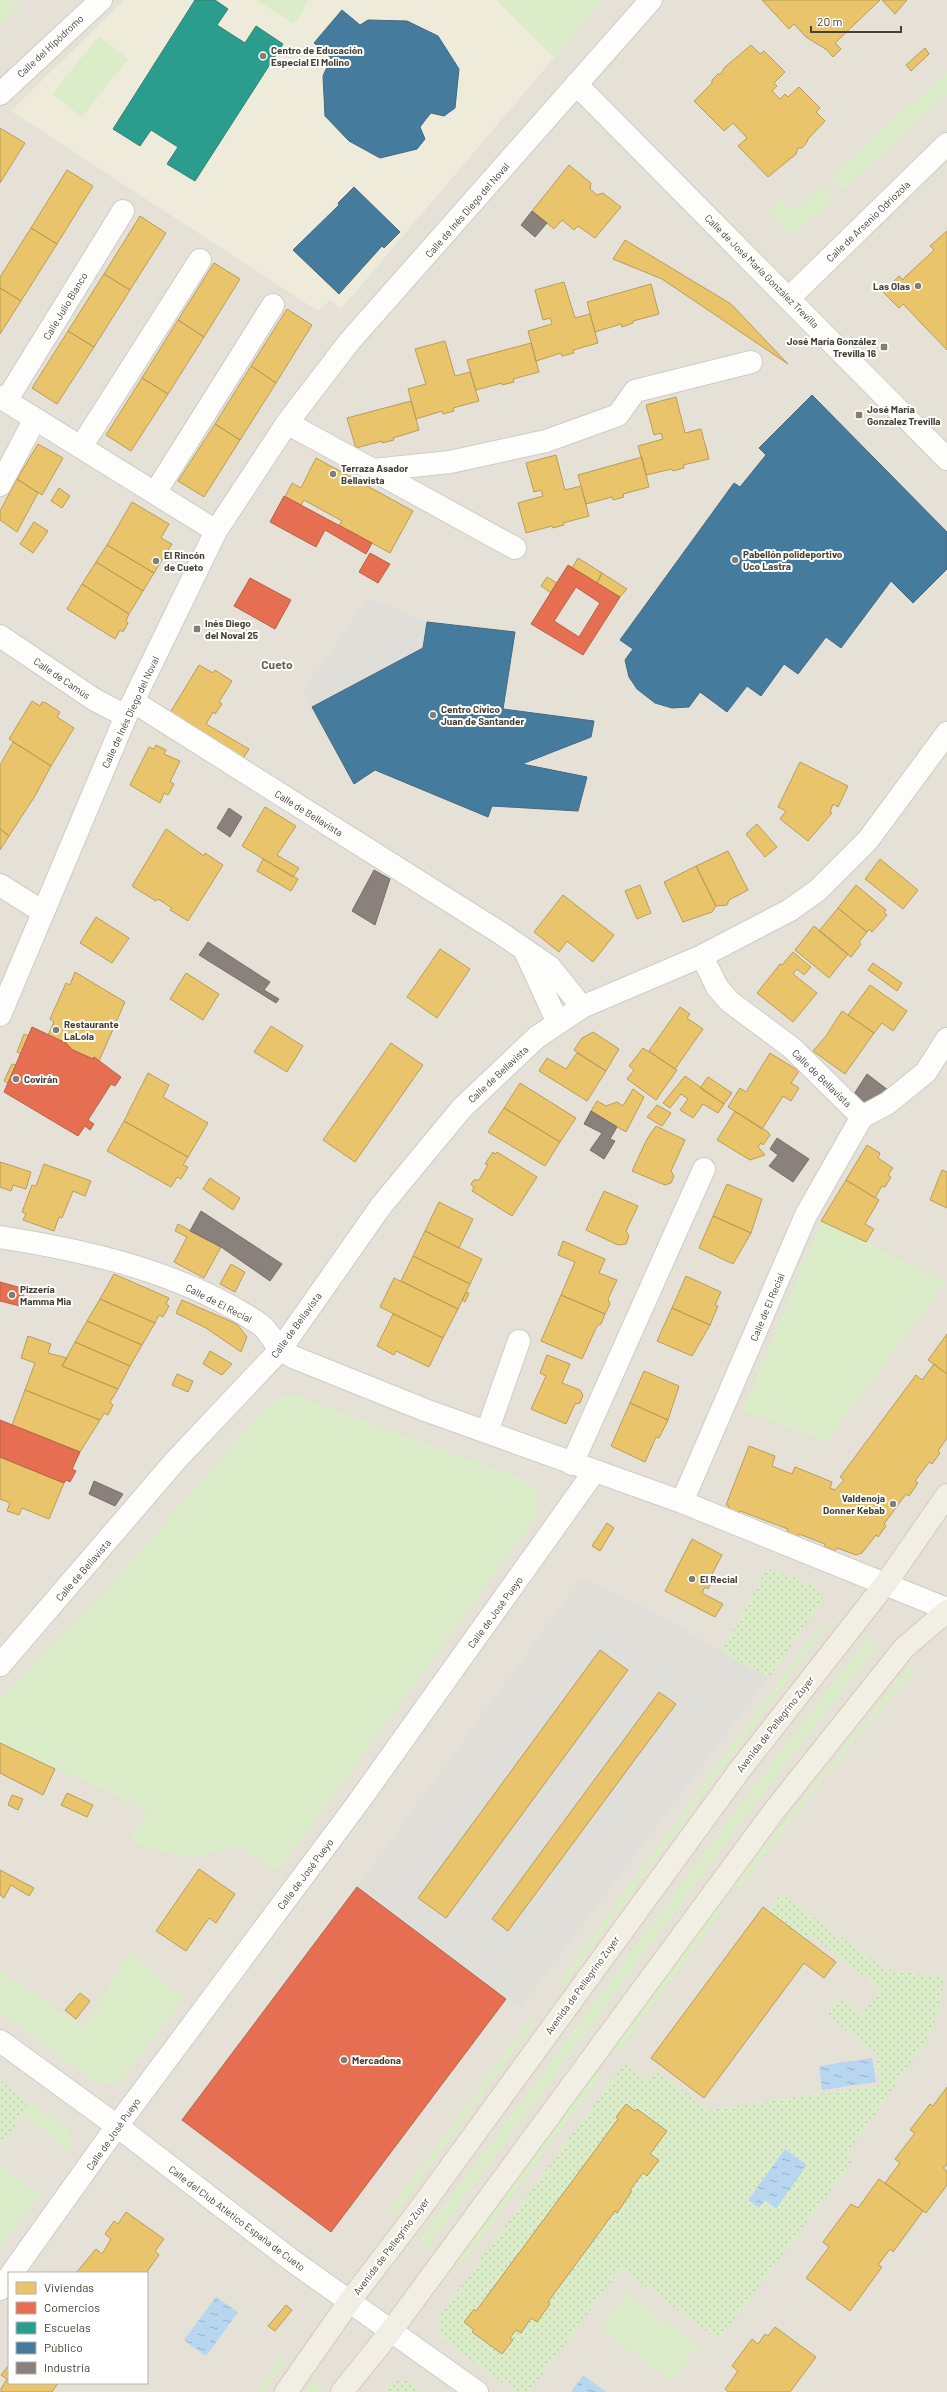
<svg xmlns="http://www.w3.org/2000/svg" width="947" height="2392" font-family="Barlow,sans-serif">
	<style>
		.residential { fill: #e5e1d6; fill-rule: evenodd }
		.education { fill: #eeebdb }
		.grass { fill: #dbecc8 }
		.park { fill: url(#park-dots) }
		.parking { fill: #dfded9 }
		.water { fill: url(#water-ripples) }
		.homes { fill: #e9c46a; stroke: #b89d5a }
		.shops { fill: #e76f51; stroke: #b76149; fill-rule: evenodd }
		.schools { fill: #2a9d8f; stroke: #328174 }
		.public { fill: #457b9d; stroke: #456a7e }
		.industry { fill: #8a817c; stroke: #766e67 }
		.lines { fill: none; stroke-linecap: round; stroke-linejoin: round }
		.minor-casing { stroke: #ceccc7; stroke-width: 24 }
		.major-casing { stroke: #d3ccb6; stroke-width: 24 }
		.minor { stroke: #fdfdfc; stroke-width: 22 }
		.major { stroke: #f1eee3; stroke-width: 22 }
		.poi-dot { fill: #827e74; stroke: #fff; stroke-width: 1.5 }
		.labels { text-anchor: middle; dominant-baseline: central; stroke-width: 4; stroke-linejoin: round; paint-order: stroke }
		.street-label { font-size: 10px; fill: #464135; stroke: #fff }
		.poi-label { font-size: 10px; font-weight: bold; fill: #464135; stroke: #fff; text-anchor: start }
		.quarter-label { font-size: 12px; font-weight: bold; fill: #6a604b; stroke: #fff }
	</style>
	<defs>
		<pattern id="park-dots" width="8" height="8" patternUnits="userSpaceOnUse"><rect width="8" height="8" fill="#dbecc8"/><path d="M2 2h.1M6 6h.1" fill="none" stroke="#bdccac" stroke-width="1.8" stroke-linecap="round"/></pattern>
		<pattern id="water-ripples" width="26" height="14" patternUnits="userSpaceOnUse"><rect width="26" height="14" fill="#b7d6f0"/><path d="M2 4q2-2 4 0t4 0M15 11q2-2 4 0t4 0" fill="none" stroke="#97afc3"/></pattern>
	</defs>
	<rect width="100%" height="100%" fill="#f0efea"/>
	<path class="residential" d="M0 0H497L554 58 602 0H947V2392H0ZM9 2273H147V2383H9Z"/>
	<path class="education" d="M124 0H497L554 58 341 309 330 300 318 311 11 111Z"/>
	<path class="grass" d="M0 0H22L0 25Z
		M256 0H309L294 24Z
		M497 0H602L554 58Z
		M99 36 128 59 82 117 52 94Z
		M947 71V94L843 190 831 177Z
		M821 185 834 199 799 231H787L768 213 782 199 794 212Z
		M821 1221 946 1281 827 1442 743 1410Z
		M295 1395 522 1479C538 1491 541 1496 537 1516L279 1870 234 1845 193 1858 148 1849 130 1839 148 1810 0 1743V1699L113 1582 267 1406 281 1396Z
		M822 1622 827 1625 565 1983 561 1979Z
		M867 1639 877 1646 745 1817 427 2248 419 2240 736 1811Z
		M909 1667 914 1671 825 1777 740 1888 735 1884Z
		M719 1905 724 1908 619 2052 613 2048Z
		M130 1952 183 1998 130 2069 117 2083 104 2084 91 2079 0 2012V1971L84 2028Z
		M529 2020 534 2024 394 2215 389 2211Z
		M596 2072 601 2076 462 2264 457 2261Z
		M29 2102C46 2113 78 2126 70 2151L22 2114Z
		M0 2166 40 2195 0 2249Z
		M626 2293 698 2345 672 2381 600 2329Z
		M282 2356 287 2359 263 2392H256Z
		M313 2381 323 2388 319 2392H304Z"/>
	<path class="park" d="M767 1569C782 1574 822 1582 822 1601L768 1678 722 1651Z
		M781 1894 887 1970 944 1977 939 2007 929 2037 847 2154 854 2159 719 2340 621 2268 529 2392H516L445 2341 438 2325 440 2315 624 2064 648 2081 657 2071 709 2110 880 2085 876 2052 826 2015 839 1997 862 2015 881 1989 810 1935 806 1939 769 1911Z
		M0 2080 29 2102 3 2144 0 2142Z
		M396 2381H409L424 2392H388L385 2389Z"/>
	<path class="parking" d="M368 598 427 622 423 648 312 707 304 689Z
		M581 1579 641 1605 768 1678 520 2008 357 1887Z"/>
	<path class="water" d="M872 2058 876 2082 822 2090 819 2066Z
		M785 2149 807 2165 776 2209 765 2200 759 2208 748 2200Z
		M216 2297 238 2312 206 2356 184 2340Z
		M583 2375 606 2392H571Z"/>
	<path class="homes" d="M762 0H880L835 43 841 49 833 57 827 50 806 37 794 24 789 29Z
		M882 0H907L895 14Z
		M751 45 760 54 764 51 785 72 774 83 777 86 772 91 780 99 785 94 788 97 799 87 820 108 816 112 825 121 808 139 807 142 802 148H798L796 154 768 177 738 146 747 138 733 123 724 131 694 101 712 83V80L718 74H721L724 68Z
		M925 48 929 54 911 71 906 65Z
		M0 128 25 143 0 183Z
		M569 165 591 183 590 189 597 195 603 193 621 207 595 238 578 226 574 230 562 220 554 229 532 211Z
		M67 170 93 186 57 244 31 228Z
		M140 216 166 233 130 290 104 274Z
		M31 228 57 244 21 301 0 288V277Z
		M947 231V350L903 304 899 308 883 292 899 276 903 280 904 278 932 252 934 250 930 246Z
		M625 240 731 304 788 364 662 279 613 259Z
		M214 263 240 279 204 337 178 320Z
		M104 274 130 290 94 347 68 331Z
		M564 282 575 318 590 314 598 343 573 350 574 353 562 356 561 353 536 361 528 331 552 324 550 318 543 320 535 290Z
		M651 284 659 314 633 321V323L622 327 621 324 595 332 587 302Z
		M0 288 21 301 0 334Z
		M287 309 312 325 276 383 251 366Z
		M178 320 204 337 168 394 142 378Z
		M68 331 94 347 57 404 32 388Z
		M445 341 455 376 470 372 479 401 453 408 454 411 443 414 442 411 416 419 408 389 426 384 415 349Z
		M531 343 539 372 513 379 514 382 502 385V383L476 390 467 360Z
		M251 366 276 383 240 440 215 424Z
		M142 378 168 394 131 451 106 435Z
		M676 397 685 433 701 429 709 459 683 465 684 468 673 471 672 469 646 475 638 446 663 439 661 433 654 435 646 405Z
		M411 401 419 430 393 438 394 440 382 443V441L356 448 347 418Z
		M215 424 240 440 204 497 178 481Z
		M38 444 63 458 42 495 17 479Z
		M556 455 565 490 581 486 589 516 563 523 564 525 553 528 552 526 526 533 518 503 543 496 541 490 534 492 526 463Z
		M642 457 649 487 623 494 624 497 613 500 612 497 586 504 578 475Z
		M316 458 413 511 390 553 339 525 342 521 304 500 301 505 285 497 292 483 301 488Z
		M17 479 38 493 17 532 0 520V511Z
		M59 488 70 496 62 508 51 501Z
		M132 502 169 524 161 538 172 544 154 573 107 545Z
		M34 522 48 531 33 553 20 544Z
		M107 545 154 573 143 591 96 562Z
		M578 558 602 573 597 583 572 568Z
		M96 562 143 591 129 614 82 584Z
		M602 573 627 589 620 597 597 583Z
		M547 577 557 583 551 593 541 586Z
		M82 584 129 614 126 621 128 623 123 632 120 630 115 639 67 609Z
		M199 665 213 673 215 670 232 681 219 702 222 704 215 714 213 712 206 724 249 749 242 760 168 716Z
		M32 701 40 706 42 702 46 703 60 712 57 717 74 728 51 766 9 739Z
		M13 742 51 766 35 796 9 836 0 829V765Z
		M156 745 166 750 164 754 180 761 170 782 174 784 168 795 164 793 160 803 130 785 149 747 154 749Z
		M800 762 848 786 838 807 833 804 830 812 832 813 808 841 780 819 786 811 778 807Z
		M265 807 296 826 277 855 299 868 293 877 242 846Z
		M757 824 777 847 765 857 746 834Z
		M0 829 9 836 0 850Z
		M166 829 204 856 205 853 223 865 188 921 170 910 172 908 158 899 156 901 132 886Z
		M728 851 748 890 729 900 727 905 716 906 696 866Z
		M263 859 298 879 291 891 257 871Z
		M880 859 918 890 903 909 865 879Z
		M696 866 716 906 712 912 683 922 664 882Z
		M640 885 651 913 637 919 625 891Z
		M856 885 886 910 884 912 887 915 872 932 869 929 867 932 838 908Z
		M563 895 614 935 593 962 567 941 559 952 534 932Z
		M838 908 867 932 859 942 861 944 851 957 819 931Z
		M96 917 129 938 112 963 80 943Z
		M814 926 848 954 829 978 795 950Z
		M440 949 470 969 437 1018 407 997Z
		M793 952 811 967 804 975 797 969 793 974 817 993 793 1022 757 993 780 964 782 965Z
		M873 963 902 983 897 991 868 970Z
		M75 972 125 1002 99 1061 94 1057 93 1059 73 1050 66 1043 48 1035 54 1022 50 1019 66 983 70 985Z
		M186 973 219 994 203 1020 170 999Z
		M870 985 907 1011 893 1031 882 1023 874 1033 848 1015Z
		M680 1007 690 1014 687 1018 703 1029 675 1069 649 1051Z
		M842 1011 874 1033 845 1074 813 1051 826 1036Z
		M271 1026 303 1046 287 1072 254 1052Z
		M593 1032 619 1049 606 1071 574 1050 582 1038Z
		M24 1034 29 1036 21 1054 17 1052Z
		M391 1043 423 1065 355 1162 323 1140Z
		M643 1048 677 1070 656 1100 627 1079 634 1070 629 1066Z
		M577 1053 606 1071 587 1101 539 1071 547 1058 566 1069Z
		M770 1053 799 1071 791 1083 799 1088 791 1101 783 1096 762 1129 728 1107 740 1088 746 1092Z
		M12 1064 16 1065 8 1083 4 1081Z
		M148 1073 169 1085 163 1097 208 1123 188 1157 124 1121Z
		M685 1076 724 1104 718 1113 703 1104 693 1118 680 1110 688 1099 681 1094 670 1108 663 1103Z
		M708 1077 732 1093 724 1104 700 1088Z
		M520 1083 576 1118 560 1142 504 1108Z
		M633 1089 644 1097 626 1132 591 1111 597 1101 606 1106 617 1102 623 1106Z
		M657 1105 671 1113 662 1126 647 1117Z
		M504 1108 560 1142 545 1166 488 1132Z
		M735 1111 768 1132 770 1135 763 1145 761 1143 758 1147 765 1155 750 1160 717 1140Z
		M124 1121 188 1157 183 1165 188 1167 181 1179 177 1177 171 1187 107 1151Z
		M656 1126 685 1140 671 1171 674 1176 671 1183 665 1185 632 1171 647 1139Z
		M867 1145 880 1153 878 1158 893 1168 888 1175 891 1177 885 1187 882 1186 875 1198 846 1180Z
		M493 1152 495 1154 497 1152 537 1177 512 1216 472 1191 474 1188 471 1184 474 1180H479L488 1165 485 1164Z
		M0 1162 31 1172 26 1189 13 1185 11 1191 0 1187Z
		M44 1164 91 1181 85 1196 73 1191 62 1218 59 1217 54 1231 23 1220 26 1214 22 1212 32 1185 36 1186Z
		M942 1170 947 1172V1208L930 1200Z
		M210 1178 240 1198 233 1210 203 1189Z
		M846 1180 879 1200 865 1224 874 1229 866 1242 821 1221Z
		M727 1184 762 1199 751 1233 713 1216Z
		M604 1191 638 1206 626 1231 629 1236 626 1244 618 1245 586 1230Z
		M439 1202 473 1219 459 1248 425 1231Z
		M713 1216 751 1233 733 1264 699 1248Z
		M178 1224 221 1247 204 1278 174 1262 187 1237 175 1231Z
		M425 1231 482 1259 470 1284 413 1256Z
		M563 1241 605 1259 599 1273 617 1280 608 1299 610 1304 605 1314 561 1295 575 1262 558 1255Z
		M413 1256 470 1284 458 1309 401 1281Z
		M231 1264 245 1272 235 1292 220 1284Z
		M114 1274 169 1298 166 1304 169 1306 163 1317 159 1315 155 1323 100 1299Z
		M686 1276 721 1292 715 1305 718 1306 710 1325 672 1308Z
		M394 1278 458 1309 443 1338 380 1307Z
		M466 1292 469 1293 465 1302 462 1300Z
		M561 1295 605 1314 601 1324 597 1326 582 1359 541 1341Z
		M100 1299 155 1323 142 1345 87 1321Z
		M182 1300 237 1324 247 1337 241 1352 206 1328 176 1313Z
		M672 1308 710 1325 692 1356 657 1341Z
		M393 1314 443 1338 429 1367 396 1351 394 1355 377 1346Z
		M87 1321 142 1345 130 1366 75 1342Z
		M947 1334V1374L928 1360Z
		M28 1336 51 1344 48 1353 67 1358 62 1366 118 1389 110 1402 113 1405 108 1415 104 1413 100 1420 25 1390 35 1363 21 1358Z
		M75 1342 130 1366 118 1389 62 1366Z
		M210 1351 232 1364 222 1375 203 1364Z
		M547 1355 570 1364 562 1383 580 1390 583 1395 580 1403 575 1404 566 1424 531 1409 546 1376 540 1373Z
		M934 1364 947 1374V1438L938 1451 940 1453 932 1464 929 1462 915 1481 918 1483 909 1496 906 1494 884 1524 886 1526 878 1537 876 1535 862 1553 856 1555 837 1548 835 1551 824 1546 825 1544 799 1534 798 1537 787 1532 788 1529 740 1511 739 1514 728 1509 729 1506 726 1505 749 1446 775 1456 772 1466 792 1474 795 1467 832 1482 830 1488 835 1490 844 1480 840 1477 916 1375 922 1380Z
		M644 1371 679 1386 668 1420 630 1403Z
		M177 1374 193 1381 188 1392 172 1385Z
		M25 1390 100 1420 80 1452 12 1425Z
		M630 1403 668 1420 659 1438 656 1437 645 1462 611 1446Z
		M0 1457 64 1483 49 1519 22 1508 19 1515 7 1511 10 1503 0 1499Z
		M607 1523 614 1528 600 1551 592 1546Z
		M692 1539 722 1555 712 1574 715 1576 708 1589 705 1587 702 1593 723 1604 715 1617 665 1591Z
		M600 1650 628 1670 446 1918 418 1898Z
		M659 1692 676 1704 508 1931 492 1919Z
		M0 1743 55 1769 43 1795 0 1773Z
		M67 1793 93 1805 87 1817 61 1805Z
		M12 1795 23 1799 18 1810 8 1805Z
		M199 1869 235 1894 216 1923 209 1918 186 1951 156 1931Z
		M0 1870 34 1888 29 1896 11 1885 4 1898 0 1895Z
		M763 1907 836 1962 824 1978 804 1963 704 2098 651 2058Z
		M80 1993 90 2001 76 2019 65 2010Z
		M947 2087V2165L943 2168 947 2171V2185L926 2213 885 2183 900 2163 895 2159 915 2133 910 2130 930 2104 933 2106Z
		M626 2104 635 2111 637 2109 667 2131 650 2154 659 2160 647 2176 643 2173 630 2190 632 2191 617 2213 615 2211 548 2302 550 2304 537 2322 531 2318 521 2333 516 2330 510 2338 513 2340 502 2354 472 2332 474 2330 464 2322 474 2309 476 2311 582 2168 618 2119 616 2117Z
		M879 2179 923 2211 893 2252 890 2249 878 2265 882 2267 850 2311 806 2278 829 2247 823 2242 851 2204 858 2208Z
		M126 2212 164 2239 155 2251 159 2255 146 2273H76L96 2249 102 2254 111 2239 105 2234 114 2221 118 2224Z
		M286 2305 292 2310 275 2331 268 2326Z
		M775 2327 816 2357 790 2392H728L725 2389 738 2371 732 2366 752 2339 758 2344 765 2334 768 2336Z
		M9 2365V2383H58L52 2392H1V2389L7 2379 1 2375Z"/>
	<path class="shops" d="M284 496 372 543 366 554 325 530 316 547 270 522Z
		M370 553 390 564 378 583 359 572Z
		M568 565 620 597 583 655 531 624ZM576 587 600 603 579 637 554 621Z
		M250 578 291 600 275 629 234 606Z
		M32 1027 66 1043 73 1050 93 1059 94 1057 121 1077 115 1086 111 1084 88 1120 94 1124 90 1130 85 1126 78 1136 4 1092Z
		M0 1282 25 1289 20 1306 0 1301Z
		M0 1420 80 1452 72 1469 76 1471 70 1482 66 1480 64 1483 0 1457Z
		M357 1887 506 1999 331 2232 182 2120Z"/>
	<path class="schools" d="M195 0H215L228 9 217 25 245 43 256 26 283 44 195 181 167 164 178 147 151 130 140 146 113 129Z"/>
	<path class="public" d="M342 10 360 25 368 20 407 21 438 36 459 69 455 108 444 116 431 113 426 119 420 127 425 139 417 149 380 158 349 141 325 116 323 76 331 58 314 43Z
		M354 187 400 232 384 248 382 246 339 294 293 250 339 205 338 203Z
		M812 395 947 532V569L913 603 891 581 841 648 826 637 798 674 784 664 761 696 747 686 727 712 700 692 689 707 672 708 655 703 637 689 629 677 625 660 633 649 620 640 734 483 740 487 766 455 759 448Z
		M427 622 515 632 503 709 594 721 591 737 522 764 587 777 578 811 492 806 488 817 375 770 354 784 312 707 423 648Z"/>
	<path class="industry" d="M532 211 547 223 535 237 521 225Z
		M229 808 242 817 230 837 217 828Z
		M374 870 390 879 375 925 352 911Z
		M208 942 270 982 264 990 279 999 276 1003 199 955Z
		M867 1074 888 1090 866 1104 854 1094Z
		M591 1111 617 1127 610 1139 615 1141 604 1159 590 1150 602 1133 584 1124Z
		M777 1138 809 1159 793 1182 769 1166 778 1155 770 1149Z
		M201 1211 282 1264 270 1281 221 1247 190 1231Z
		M94 1481 123 1494 115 1506 89 1494Z"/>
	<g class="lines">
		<g class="minor-casing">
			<path id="minor" d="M576 84 947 459
				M0 94 101 0
				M789 298 947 144
				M0 397 216 531
				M6 401 123 211
				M287 423 373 470 450 462 546 441 618 415 635 391 751 362
				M81 447 200 260
				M373 470 515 548
				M0 485 35 419
				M155 493 273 305
				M0 636 95 700 126 716
				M134 702 502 934 550 967 582 1007
				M0 885 43 912
				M525 951 558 1023
				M702 956 717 987 729 1001 792 1048 862 1117
				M0 1015 126 716 216 531 287 423 349 342 651 0
				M0 1237C90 1251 185 1273 261 1325 269 1331 273 1342 280 1349 283 1352 289 1354 293 1357L425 1410 682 1502 947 1609
				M487 1432 519 1341
				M572 1464 704 1169
				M682 1502 806 1215 859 1122 862 1117 888 1103 926 1072 947 1039
				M0 1665 176 1460 280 1350 381 1206 462 1108 537 1037 582 1007 702 956 790 910 818 890 868 840 947 733
				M0 2041 117 2126 294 2262 477 2392
				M12 2273 117 2126 357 1804 594 1472
				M0 2289 9 2277"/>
		</g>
		<g class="major-casing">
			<path id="major" d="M286 2392 349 2302 417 2213 739 1771 886 1583 947 1495
				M342 2392 391 2331 774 1811 904 1648 947 1611"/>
		</g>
		<use href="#minor" class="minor"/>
		<use href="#major" class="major"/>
	</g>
	<g class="poi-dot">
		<circle cx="263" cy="56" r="4"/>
		<circle cx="918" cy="286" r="4"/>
		<rect x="880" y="343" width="8" height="8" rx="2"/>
		<rect x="855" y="411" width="8" height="8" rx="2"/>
		<circle cx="333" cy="474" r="4"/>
		<circle cx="735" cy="560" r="4"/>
		<circle cx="156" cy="561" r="4"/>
		<rect x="193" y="625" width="8" height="8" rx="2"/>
		<circle cx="433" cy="715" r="4"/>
		<circle cx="56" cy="1030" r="4"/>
		<circle cx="16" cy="1079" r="4"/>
		<circle cx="12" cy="1295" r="4"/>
		<circle cx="893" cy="1504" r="4"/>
		<circle cx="692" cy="1579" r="4"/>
		<circle cx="344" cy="2060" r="4"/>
	</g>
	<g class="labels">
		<g class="street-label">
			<text transform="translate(50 46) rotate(-43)">Calle del Hipódromo</text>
			<text transform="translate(467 210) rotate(-49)">Calle de Inés Diego del Noval</text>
			<text transform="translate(868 221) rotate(-44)">Calle de Arsenio Odriozola</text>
			<text transform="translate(762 271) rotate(45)">Calle de José María González Trevilla</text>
			<text transform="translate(65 306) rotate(-59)">Calle Julio Blanco</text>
			<text transform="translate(62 678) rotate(34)">Calle de Camús</text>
			<text transform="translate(130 712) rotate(-65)">Calle de Inés Diego del Noval</text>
			<text transform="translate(309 813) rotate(32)">Calle de Bellavista</text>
			<text transform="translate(498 1074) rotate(-43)">Calle de Bellavista</text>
			<text transform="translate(822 1078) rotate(44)">Calle de Bellavista</text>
			<text transform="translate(219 1303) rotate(27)">Calle de El Recial</text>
			<text transform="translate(767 1307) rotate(-67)">Calle de El Recial</text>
			<text transform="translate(296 1325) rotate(-54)">Calle de Bellavista</text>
			<text transform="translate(83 1570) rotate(-49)">Calle de Bellavista</text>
			<text transform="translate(495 1612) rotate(-54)">Calle de José Pueyo</text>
			<text transform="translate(775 1724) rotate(-52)">Avenida de Pellegrino Zuyer</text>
			<text transform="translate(305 1874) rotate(-53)">Calle de José Pueyo</text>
			<text transform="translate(582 1985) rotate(-54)">Avenida de Pellegrino Zuyer</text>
			<text transform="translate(113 2134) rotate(-55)">Calle de José Pueyo</text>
			<text transform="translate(237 2218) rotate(37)">Calle del Club Atlético España de Cueto</text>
			<text transform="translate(391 2246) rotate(-53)">Avenida de Pellegrino Zuyer</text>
		</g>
		<g class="poi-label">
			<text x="271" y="50">Centro de Educación<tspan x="271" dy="12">Especial El Molino</tspan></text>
			<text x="910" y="286" text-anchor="end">Las Olas</text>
			<text x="876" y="341" text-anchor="end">José María González<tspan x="876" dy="12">Trevilla 16</tspan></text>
			<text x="867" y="409">José María<tspan x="867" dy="12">Gonzalez Trevilla</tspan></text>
			<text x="341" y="468">Terraza Asador<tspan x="341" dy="12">Bellavista</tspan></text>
			<text x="743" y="554">Pabellón polideportivo<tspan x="743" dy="12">Uco Lastra</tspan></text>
			<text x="164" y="555">El Rincón<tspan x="164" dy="12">de Cueto</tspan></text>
			<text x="205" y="623">Inés Diego<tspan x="205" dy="12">del Noval 25</tspan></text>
			<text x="441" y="709">Centro Cívico<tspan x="441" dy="12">Juan de Santander</tspan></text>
			<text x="64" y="1024">Restaurante<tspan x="64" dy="12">LaLola</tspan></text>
			<text x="24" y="1079">Covirán</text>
			<text x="20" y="1289">Pizzería<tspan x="20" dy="12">Mamma Mia</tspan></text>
			<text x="885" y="1498" text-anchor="end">Valdenoja<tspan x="885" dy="12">Donner Kebab</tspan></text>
			<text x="700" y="1579">El Recial</text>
			<text x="352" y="2060">Mercadona</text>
		</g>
		<g class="quarter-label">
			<text x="277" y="664">Cueto</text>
		</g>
	</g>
	<rect x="8" y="2272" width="140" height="112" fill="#ffffff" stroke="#b5b3ae"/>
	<rect x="16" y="2282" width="20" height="12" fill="#e9c46a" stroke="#b5b3ae"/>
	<text x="44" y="2292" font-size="12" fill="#464135">Viviendas</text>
	<rect x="16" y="2302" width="20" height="12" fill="#e76f51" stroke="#b5b3ae"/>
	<text x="44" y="2312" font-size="12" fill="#464135">Comercios</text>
	<rect x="16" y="2322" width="20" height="12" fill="#2a9d8f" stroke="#b5b3ae"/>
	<text x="44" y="2332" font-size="12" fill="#464135">Escuelas</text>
	<rect x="16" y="2342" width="20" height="12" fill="#457b9d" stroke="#b5b3ae"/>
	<text x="44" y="2352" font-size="12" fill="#464135">Público</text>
	<rect x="16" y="2362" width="20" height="12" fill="#8a817c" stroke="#b5b3ae"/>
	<text x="44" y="2372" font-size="12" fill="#464135">Industria</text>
	<path d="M811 26v6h90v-6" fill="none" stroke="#464135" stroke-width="2"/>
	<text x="817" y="26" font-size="12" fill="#464135" stroke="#ffffff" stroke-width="3" paint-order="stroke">20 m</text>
</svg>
